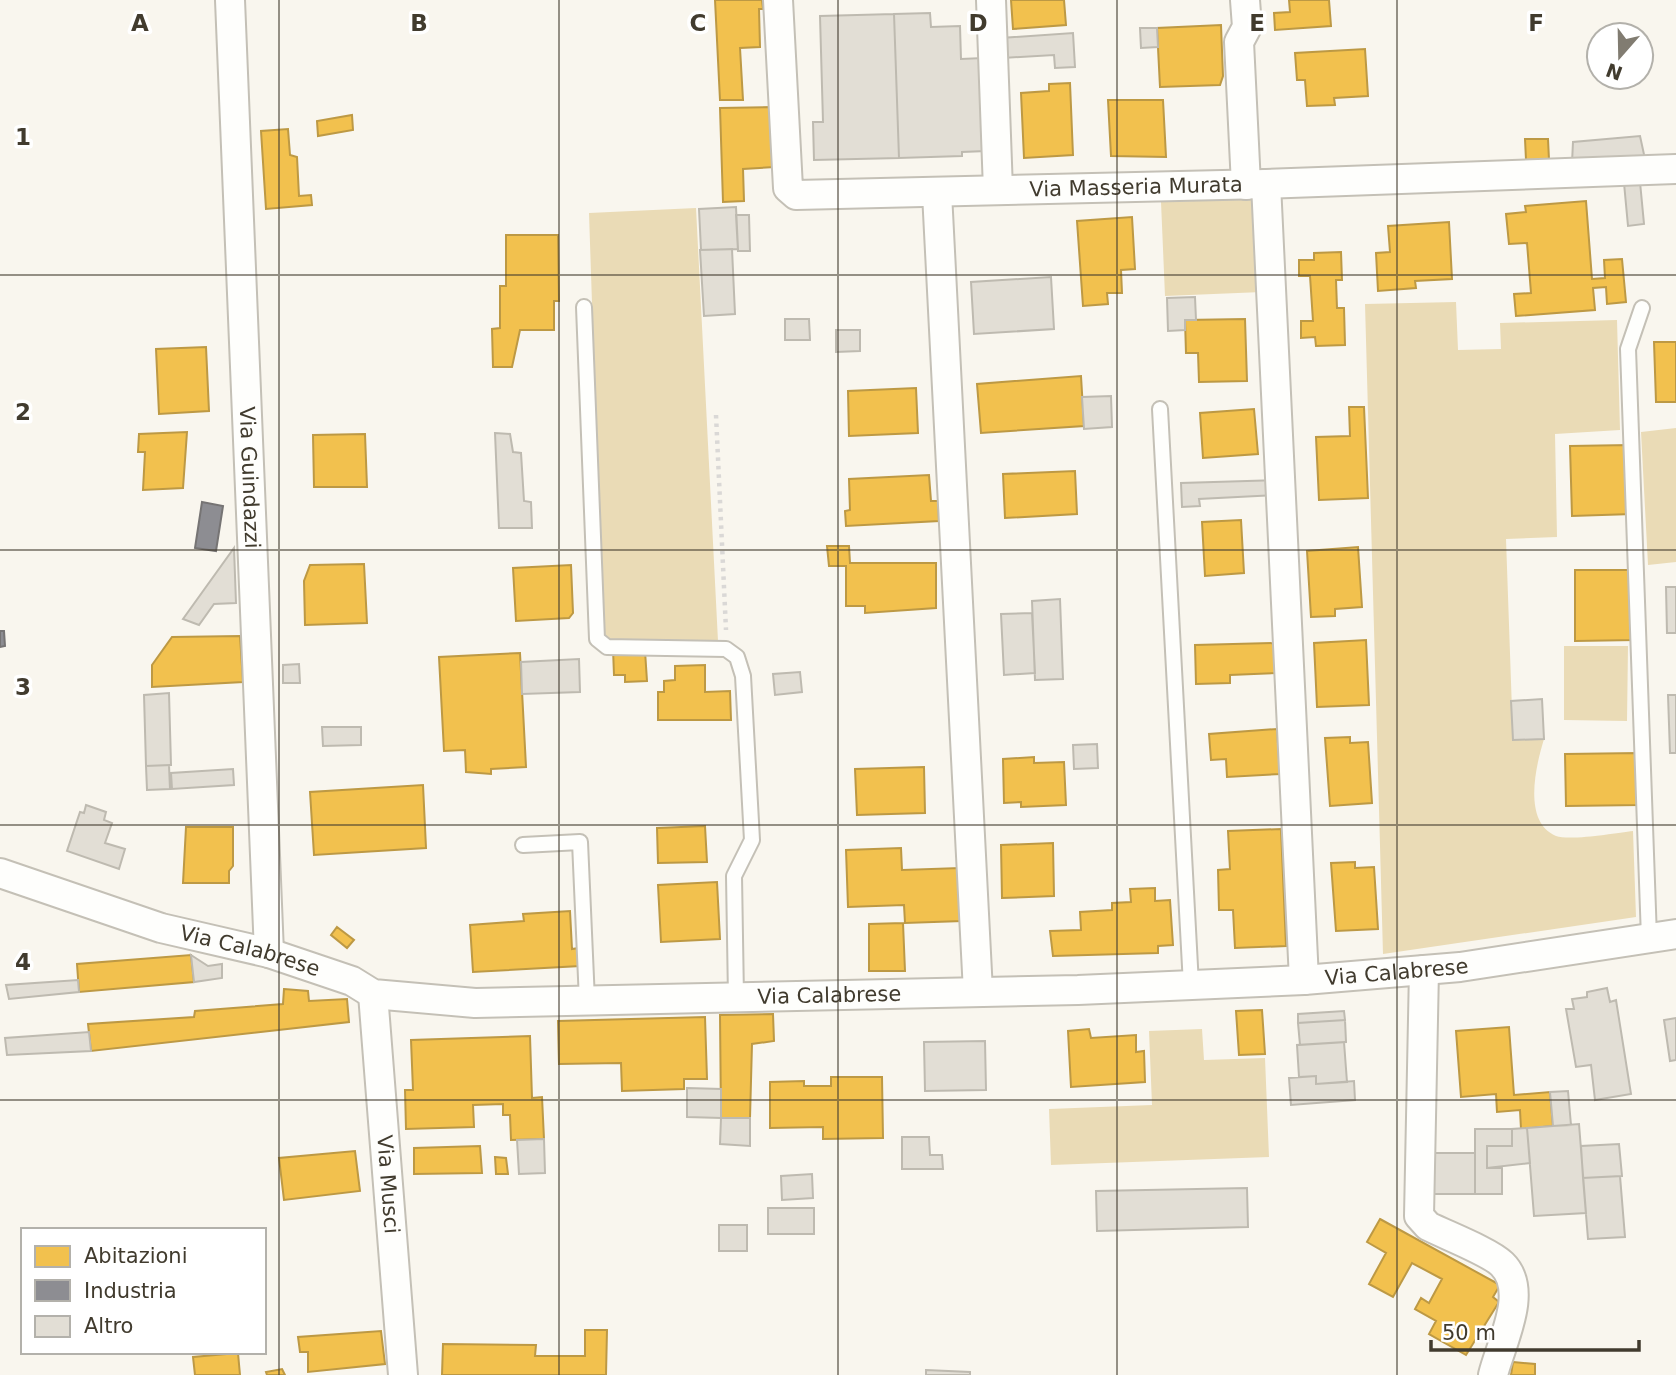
<svg xmlns="http://www.w3.org/2000/svg" width="1676" height="1375" font-family="'DejaVu Sans',sans-serif">
	<style>
		.green { fill: #eadbb6 }
		.homes { fill: #f2c14e; stroke: #bd9944; stroke-width: 2 }
		.industry { fill: #8d8d92; stroke: #767474; stroke-width: 2 }
		.building { fill: #e2ded5; stroke: #bebab0; stroke-width: 2 }
		.lines { fill: none; stroke-linecap: round; stroke-linejoin: round }
		.service-casing { stroke: #c4c0b6; stroke-width: 18 }
		.minor-casing { stroke: #c4c0b6; stroke-width: 32 }
		.path { stroke: #dad8d6; stroke-width: 4.5; stroke-dasharray: 3.5 5; stroke-linecap: butt }
		.service { stroke: #fefefc; stroke-width: 14 }
		.minor { stroke: #fefefc; stroke-width: 28 }
		.grid { fill: none; stroke: #413b2e; stroke-width: 2; stroke-opacity: 0.55 }
		.labels { text-anchor: middle; dominant-baseline: central; stroke-width: 7; stroke-linejoin: round; paint-order: stroke }
		.street-label { font-size: 21px; fill: #413b2e; stroke: #fff }
		.grid-label { font-size: 23px; text-anchor: middle; font-weight: bold; fill: #413b2e; stroke: #fff; stroke-width: 7; stroke-linejoin: round; paint-order: stroke }
	</style>
	<rect width="100%" height="100%" fill="#f9f6ee"/>
	<path class="green" d="M1258 199 1262 292 1165 296 1161 202Z
		M696 208 718 641 612 643 603 634 589 213Z
		M1456 302 1458 350 1501 349 1500 323 1617 320 1620 430 1555 434 1557 537 1506 539 1513 739H1544C1536 765 1522 822 1556 836 1570 841 1616 833 1633 831L1636 917 1383 954 1365 304Z
		M1676 428V562L1648 565 1641 432Z
		M1564 646H1628L1627 721 1564 720Z
		M1202 1029 1204 1060 1265 1058 1269 1157 1051 1165 1049 1109 1152 1105 1149 1031Z"/>
	<path class="homes" d="M715 0H762L763 9H759L760 47 740 48 743 100H720Z
		M1011 0H1064L1066 25 1013 29Z
		M1289 0H1329L1331 26 1275 30 1274 13 1290 12Z
		M1221 25 1223 76 1220 85 1160 87 1157 28Z
		M1365 49 1368 96 1334 98 1335 105 1307 106 1305 80H1297L1295 53Z
		M1070 83 1073 155 1024 158 1021 93 1049 91V84Z
		M1108 100H1163L1166 157 1111 156Z
		M771 107 774 167 743 169 744 201 723 202 720 108Z
		M352 115 353 130 318 136 317 121Z
		M288 129 290 155 297 157 299 196 311 195 312 205 266 209 261 131Z
		M1525 139H1548L1549 160H1526Z
		M1586 201 1592 279 1605 278 1604 260 1622 259 1626 302 1607 304 1606 287 1593 288 1595 310 1516 316 1514 294 1531 293 1527 243 1509 244 1506 214 1526 212 1525 206Z
		M1132 217 1135 269 1121 270 1122 293H1107L1108 304 1083 306 1077 221Z
		M1449 222 1452 279 1415 281 1416 288 1378 291 1376 253 1390 252 1388 226Z
		M506 235H558L559 301H554V330H520L512 367H493L492 329 500 328V286H506Z
		M1341 252 1342 280H1336L1337 308H1344L1345 345 1316 346 1315 337 1301 338V321H1313L1310 276H1299V260H1314V253Z
		M1245 319 1247 381 1199 382 1198 353H1186L1185 320Z
		M1654 342H1676V402H1656Z
		M206 347 209 411 159 414 156 349Z
		M1081 376 1084 426 981 433 977 384Z
		M916 388 918 433 849 436 848 391Z
		M1349 407H1364L1368 498 1319 500 1316 437 1350 436Z
		M1254 409 1258 454 1203 458 1200 413Z
		M187 432 183 488 143 490 145 452H138L139 434Z
		M365 434 367 487H314L313 435Z
		M1630 445 1632 514 1572 516 1570 446Z
		M1075 471 1077 514 1005 518 1003 474Z
		M929 475 931 501H938L939 521 846 526 845 511 850 510 849 479Z
		M1241 520 1244 573 1205 576 1202 522Z
		M827 546H849L850 563H936V608L865 613V606H846V566H829Z
		M1358 547 1362 607 1335 609V616L1311 617 1307 551Z
		M364 564 367 623 305 625 304 581 310 565Z
		M571 565 573 613 569 618 516 621 513 568Z
		M1575 570H1632L1635 640 1575 641Z
		M240 636 243 682 152 687V665L172 637Z
		M1366 640 1369 705 1317 707 1314 643Z
		M1276 643 1277 673 1230 675V683L1196 684 1195 645Z
		M613 649 645 651 647 681 625 682V675H614Z
		M520 653 526 767 491 769V774L466 772 465 750 444 751 439 657Z
		M705 665V692L730 691 731 720H658V692H664V681L675 680V666Z
		M1277 729 1280 774 1227 777 1226 759 1211 760 1209 734Z
		M1350 737V743L1368 742 1372 803 1330 806 1325 738Z
		M1639 753 1640 805 1566 806 1565 754Z
		M1034 757V763L1064 762 1066 805 1021 807V802L1004 803 1003 759Z
		M924 767 925 813 857 815 855 769Z
		M423 785 426 848 314 855 310 792Z
		M705 826 707 862 658 863 657 828Z
		M186 827H233V866L229 871V883H183Z
		M1281 829 1286 946 1235 948 1233 910H1219L1218 870 1230 869 1228 831Z
		M1053 843 1054 896 1002 898 1001 845Z
		M901 848 902 870 960 868 962 921 905 923 904 905 848 907 846 850Z
		M1355 862V868L1374 867 1378 929 1336 931 1331 863Z
		M717 882 720 939 661 942 658 885Z
		M1155 888V901L1170 900 1173 945 1158 946V953L1053 956 1050 931 1081 930 1080 912 1112 910V903L1131 902 1130 889Z
		M570 911 572 949 579 948 580 966 473 972 470 925 524 921 523 914Z
		M903 923 905 971H869V924Z
		M337 927 354 940 347 948 331 935Z
		M191 955 194 982 79 992 77 964Z
		M284 989 308 991 309 1001 347 999 349 1022 91 1051 88 1024 194 1017 195 1011 283 1004Z
		M1262 1010 1265 1054 1239 1055 1236 1011Z
		M773 1014 774 1041 752 1044 750 1118H721L720 1015Z
		M705 1017 707 1079H684V1089L622 1091 621 1063 559 1064 558 1021Z
		M1509 1027 1514 1095 1550 1092 1553 1126 1521 1129 1520 1110 1497 1112 1496 1094 1461 1097 1456 1031Z
		M1089 1029 1091 1038 1136 1035V1052L1144 1051 1145 1082 1071 1087 1068 1031Z
		M530 1036 532 1098 542 1097 544 1139 511 1140 510 1115H503V1104L473 1105 474 1127 406 1129 405 1090H413L411 1040Z
		M831 1077H882L883 1138 823 1139V1127L770 1128V1082L804 1081V1086H831Z
		M480 1146 482 1173 414 1174V1148Z
		M355 1151 360 1191 284 1200 279 1158Z
		M495 1157 506 1158 508 1174H496Z
		M1380 1219 1500 1285 1493 1297 1499 1302 1466 1355 1429 1334 1436 1321 1415 1309 1421 1298 1429 1303 1442 1279 1412 1263 1393 1297 1369 1284 1386 1253 1367 1242Z
		M585 1330H607L606 1375H442L443 1344 536 1345 535 1356H585Z
		M381 1331 385 1364 308 1372V1352H300L298 1337Z
		M238 1353 240 1375H195L193 1357Z
		M1513 1362 1535 1364V1375H1511Z
		M282 1369 285 1375H267L266 1372Z"/>
	<path class="industry" d="M202 502 223 506 216 551 195 548Z
		M0 631H4L5 646 0 647Z"/>
	<path class="building" d="M930 13 931 27 960 26 961 59 983 58 986 151 962 152V156L899 158 894 14Z
		M894 14 899 158 814 160 813 122H823L820 16Z
		M1140 28H1157L1158 47 1141 48Z
		M1073 33 1075 67 1055 68 1054 55 1003 58 1001 38Z
		M1640 136 1645 159 1572 163 1573 142Z
		M1640 182 1644 224 1628 226 1624 183Z
		M736 207 738 249 701 250 699 209Z
		M736 215H749L750 251H738Z
		M732 249 735 314 704 316 700 250Z
		M1051 277 1054 329 974 334 971 282Z
		M1195 297 1196 320H1185V330L1168 331 1167 298Z
		M785 319H809L810 340H785Z
		M836 330H860V351L836 352Z
		M1111 396 1112 427 1084 429 1082 397Z
		M495 433 510 434 513 452 521 453 524 501 531 502 532 528H499Z
		M1277 480 1279 495 1199 499 1200 506 1182 507 1181 483Z
		M234 548 236 603 214 604 199 625 183 619Z
		M1666 587H1676V633H1667Z
		M1060 599 1063 679 1035 680 1032 601Z
		M1032 613 1035 673 1004 675 1001 614Z
		M579 659 580 692 522 694 521 662Z
		M299 664 300 683H283V665Z
		M800 672 802 692 775 695 773 674Z
		M169 693 171 765 146 766 144 695Z
		M1668 695H1676V753H1670Z
		M1542 699 1544 739 1513 740 1511 701Z
		M322 727H361V745L323 746Z
		M1097 744 1098 768 1074 769 1073 745Z
		M169 765 170 789 147 790 146 766Z
		M233 769 234 785 172 789 171 773Z
		M86 805 106 812 104 820 112 823 105 843 125 849 119 869 67 851 80 812 84 813Z
		M191 955 208 966 222 964V978L194 982Z
		M78 980 79 992 9 999 6 985Z
		M1607 988 1610 1002 1616 1000 1631 1094 1595 1100 1591 1065 1576 1067 1566 1009H1574L1572 999 1587 997V992Z
		M1344 1011 1345 1020 1298 1023V1014Z
		M1676 1018V1060L1670 1061 1664 1020Z
		M1345 1020 1346 1042 1300 1045 1298 1023Z
		M89 1032 91 1051 7 1055 5 1038Z
		M985 1041 986 1090 925 1091 924 1042Z
		M1344 1042 1347 1082 1316 1084V1076L1299 1077 1297 1045Z
		M1316 1076V1084L1354 1081 1355 1100 1291 1105 1289 1078Z
		M687 1088 721 1089V1118L687 1117Z
		M1568 1091 1571 1125 1553 1126 1550 1092Z
		M721 1118H750V1146L720 1144Z
		M1579 1124 1586 1213 1534 1216 1527 1128Z
		M1527 1128 1530 1163 1487 1168V1146H1512V1129Z
		M1475 1129H1512V1146H1487V1168H1502V1194H1475Z
		M902 1137H929L930 1155H942L943 1169H902Z
		M544 1139 545 1173 519 1174 517 1140Z
		M1619 1144 1622 1176 1583 1178 1581 1146Z
		M1434 1153H1475V1194H1433Z
		M812 1174 813 1198 782 1200 781 1176Z
		M1620 1176 1625 1237 1588 1239 1583 1178Z
		M1247 1188 1248 1227 1097 1231 1096 1191Z
		M768 1208H814V1234H768Z
		M719 1225H747V1251H719Z
		M926 1370 970 1372V1375H926Z"/>
	<g class="lines">
		<g class="service-casing">
			<path id="service" d="M584 307 597 639 607 647 726 649 737 657 743 676 752 840 734 876 736 998
				M1642 308 1628 349 1649 938
				M1160 409 1191 985
				M523 845 580 842 587 1001"/>
		</g>
		<g class="minor-casing">
			<g id="minor">
				<path id="s1" d="M230 0 269 953"/>
				<path id="s2" d="M778 0 788 188 796 195 1266 184 1676 169"/>
				<path d="M991 0 998 190"/>
				<path d="M1245 0 1247 27 1239 42 1246 185"/>
				<path d="M1266 184 1304 980"/>
				<path d="M937 193 978 992"/>
				<path id="s3" d="M0 873 161 928 269 953 352 981 373 994 475 1003 1078 990 1304 980 1460 967 1676 934"/>
				<path d="M1424 970 1419 1216 1428 1226C1446 1235 1490 1252 1502 1264 1530 1291 1500 1345 1493 1375"/>
				<path id="s4" d="M373 994 403 1375"/>
			</g>
		</g>
		<path class="path" d="M716 415 726 630"/>
		<use href="#service" class="service"/>
		<use href="#minor" class="minor"/>
	</g>
	<path class="grid" d="M279 0V1375M559 0V1375M838 0V1375M1117 0V1375M1397 0V1375M0 275H1676M0 550H1676M0 825H1676M0 1100H1676"/>
	<g class="labels">
		<g class="street-label">
			<text stroke="none"><textPath href="#s2" startOffset="539">Via Masseria Murata</textPath></text>
			<text stroke="none"><textPath href="#s1" startOffset="478">Via Guindazzi</textPath></text>
			<text stroke="none"><textPath href="#s3" startOffset="262">Via Calabrese</textPath></text>
			<text stroke="none"><textPath href="#s3" startOffset="1418">Via Calabrese</textPath></text>
			<text stroke="none"><textPath href="#s3" startOffset="850">Via Calabrese</textPath></text>
			<text stroke="none"><textPath href="#s4" startOffset="191">Via Musci</textPath></text>
		</g>
	</g>
	<g class="grid-label">
		<text x="140" y="31">A</text>
		<text x="419" y="31">B</text>
		<text x="698" y="31">C</text>
		<text x="978" y="31">D</text>
		<text x="1257" y="31">E</text>
		<text x="1536" y="31">F</text>
		<text x="23" y="145">1</text>
		<text x="23" y="420">2</text>
		<text x="23" y="695">3</text>
		<text x="23" y="970">4</text>
	</g>
	<rect x="21" y="1228" width="245" height="126" fill="#ffffff" stroke="#b3b1ab" stroke-width="2"/>
	<rect x="35" y="1246" width="35" height="21" fill="#f2c14e" stroke="#b3b1ab" stroke-width="2"/>
	<text x="84" y="1263" font-size="21" fill="#413b2e">Abitazioni</text>
	<rect x="35" y="1280" width="35" height="21" fill="#8d8d92" stroke="#b3b1ab" stroke-width="2"/>
	<text x="84" y="1298" font-size="21" fill="#413b2e">Industria</text>
	<rect x="35" y="1316" width="35" height="21" fill="#e2ded5" stroke="#b3b1ab" stroke-width="2"/>
	<text x="84" y="1333" font-size="21" fill="#413b2e">Altro</text>
	<g transform="translate(1620 56) rotate(200)"><circle r="33" fill="#ffffff" stroke="#b3b1ab" stroke-width="2"/>
	<path d="M0-5L12 26L0 18L-12 26Z" fill="#817c71"/>
	<text y="-10" font-size="19" font-weight="bold" text-anchor="middle" fill="#413b2e">N</text>
	</g>
	<path d="M1431 1340v10h208v-10" fill="none" stroke="#413b2e" stroke-width="3.5"/>
	<text x="1442" y="1340" font-size="21" fill="#413b2e" stroke="#ffffff" stroke-width="5" paint-order="stroke">50 m</text>
</svg>
